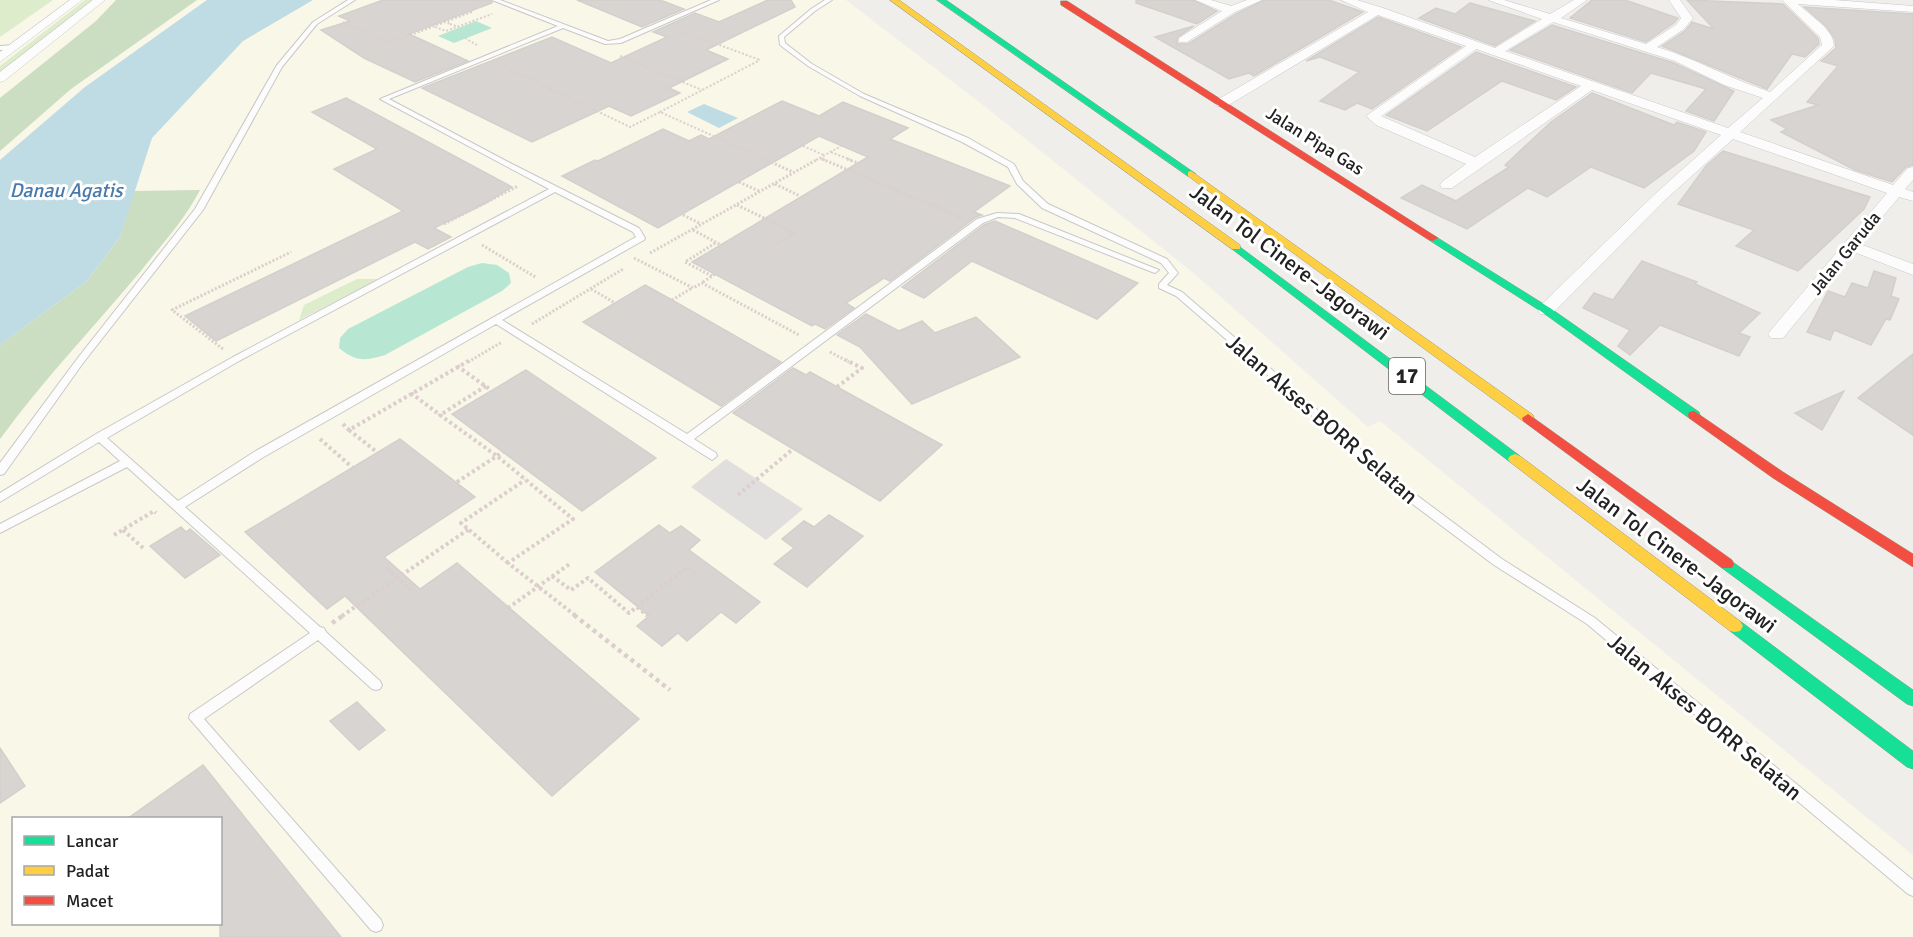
<svg xmlns="http://www.w3.org/2000/svg" width="1913" height="937" font-family="Signika,sans-serif">
	<style>
		.education { fill: #f8f7e8; fill-rule: evenodd }
		.grass { fill: #ddeccb }
		.forest { fill: #cbdec1 }
		.pitch { fill: #b7e6d2 }
		.parking { fill: #e0dfde }
		.water { fill: #bfdbe3 }
		.building { fill: #d7d4d2; stroke: #d3d0cc; stroke-width: 1.5 }
		.lines { fill: none; stroke-linecap: round; stroke-linejoin: round }
		.lane-casing { stroke: #c9c8c7; stroke-width: 2 }
		.street-casing { stroke: #c9c8c7; stroke-width: 1 }
		.fast-casing { stroke: #999a82; stroke-width: 1 }
		.slow-casing { stroke: #999a82; stroke-width: 1 }
		.jam-casing { stroke: #999a82; stroke-width: 1 }
		.path-far3 { stroke: #dccecd; stroke-width: 2; stroke-dasharray: 2 2; stroke-linecap: butt }
		.path-far2 { stroke: #dccecd; stroke-width: 3; stroke-dasharray: 2 2; stroke-linecap: butt }
		.path-far1 { stroke: #dccecd; stroke-width: 4; stroke-dasharray: 3 3; stroke-linecap: butt }
		.path { stroke: #dccecd; stroke-width: 4.5; stroke-dasharray: 4 4; stroke-linecap: butt }
		.lane { fill: #fdfcfc; fill-rule: evenodd }
		.street { fill: #fdfcfc; fill-rule: evenodd }
		.fast { fill: #16e098; fill-rule: evenodd }
		.slow { fill: #ffcf43; fill-rule: evenodd }
		.jam { fill: #f24e42; fill-rule: evenodd }
		.path-bridge { stroke: #dccecd; stroke-width: 2; stroke-dasharray: 2 2; stroke-linecap: butt }
		.labels { text-anchor: middle; dominant-baseline: central; stroke-width: 6; stroke-linejoin: round; paint-order: stroke }
		.far-street-label { font-size: 18px; fill: #222; stroke: #fff }
		.far-water-label { font-size: 20px; font-style: italic; fill: #4a7aab; stroke: #fff }
		.shield { fill: #fff; stroke: #646464; stroke-width: 1.5 }
		.shield-label { font-size: 21px; font-weight: bold; fill: #222 }
		.street-label { font-size: 22px; fill: #222; stroke: #fff }
	</style>
	<rect width="100%" height="100%" fill="#f0eeeb"/>
	<path class="education" d="M0 0H846L988 109 1196 275 1368 427 1380 421 1913 855V937H0ZM14 818H220V924H14Z"/>
	<path class="grass" d="M0 0H53L0 37Z
		M85 0H92L0 73V66Z
		M357 279H379L299 320 304 305Z"/>
	<path class="forest" d="M116 0H197L71 89 0 151V98L96 21Z
		M200 190C184 221 161 245 140 272 93 328 43 380 0 439V345L87 281 120 237 134 191Z"/>
	<path class="pitch" d="M476 21 492 28 454 43 438 36Z
		M482 263 497 265 509 273 511 283 502 291 385 355C364 361 356 362 339 348L340 338 348 329 468 267Z"/>
	<path class="parking" d="M726 459 803 509 766 540 691 487Z"/>
	<path class="water" d="M207 0H313L243 41 152 138 120 237 87 281 0 345V160L85 87Z
		M704 104 738 118 719 128 687 112Z"/>
	<path class="building" d="M383 0H490L492 3 409 34 468 61 415 82 364 58 321 30 350 21 339 16Z
		M577 0H660L684 9 642 27Z
		M768 0H791L795 7 706 50 728 59 669 88 680 93 631 116 609 106 532 142 422 88 552 37 611 63 667 37 653 32 695 13 719 22Z
		M1136 0H1193L1217 11 1197 24 1136 3Z
		M1264 0H1329L1363 12 1254 76 1249 73 1229 79 1155 37 1194 26 1177 38V44H1188L1236 14Z
		M1592 0H1625L1678 18 1674 23 1646 42 1570 18Z
		M1687 0 1783 4 1818 38 1819 44 1805 57 1792 54 1767 89 1662 46 1685 31 1692 22 1714 29Z
		M1470 3 1535 21 1495 46 1419 18 1436 8 1455 14Z
		M1804 7 1913 14V165L1906 167 1892 182 1855 170 1781 132 1787 129 1771 120 1818 105 1807 102 1838 66 1821 61 1836 48 1835 39 1827 27Z
		M1378 17 1461 47 1372 109 1357 103 1345 110 1320 101 1359 72 1320 57 1306 61Z
		M1552 25 1674 63 1734 91 1714 121 1686 111 1706 89 1651 73 1632 93 1510 50Z
		M1476 52 1576 87 1556 100 1502 81 1427 131 1386 115Z
		M1592 93 1674 125 1677 122 1706 132 1694 151 1644 188 1591 167 1547 197 1528 188 1467 229 1401 198 1422 185 1456 201 1509 167 1505 165 1551 122Z
		M346 98 512 187 486 203 434 228 451 237 428 249 415 242 216 341 185 316 403 211 334 169 377 149 312 112Z
		M782 101 819 116 843 102 908 128 890 139 1010 186 974 212 982 215 976 217 890 281 884 278 846 303 854 308 825 329 815 324 812 326 692 262 868 157 819 136 658 228 562 176 595 160 598 161 663 129 689 141 701 135 709 139Z
		M1723 151 1870 197 1864 209 1798 271 1736 246 1754 230 1678 204 1706 166Z
		M995 221 1138 283 1097 319 972 261 924 298 902 287 984 225Z
		M1642 261 1697 282 1695 284 1760 313 1739 333 1750 337 1739 356 1660 325 1630 355 1618 346 1630 330 1583 308 1594 293 1613 300Z
		M1874 271 1896 278 1891 296 1899 299 1890 320 1886 319 1871 345 1834 330 1830 340 1807 332 1828 291 1845 297 1852 283 1868 288Z
		M645 285 672 300 781 362 721 406 583 322Z
		M866 314 899 331 922 321 935 333 976 317 1020 357 912 404 860 347 837 335Z
		M1913 354V435L1858 398Z
		M793 368 806 375 810 372 942 445 880 501 733 413Z
		M526 370 656 458 582 511 452 414Z
		M1844 391 1822 430 1795 413Z
		M400 439 475 497 384 557 420 589 457 563 639 719 552 796 345 596 327 609 245 532Z
		M829 515 863 536 807 587 774 564 794 548 782 539 804 521 814 527Z
		M659 525 670 533 681 526 700 540 689 550 760 602 736 623 721 612 687 641 678 633 662 646 637 626 649 616 595 572Z
		M181 527 186 532 190 529 220 555 185 578 150 546Z
		M357 702 385 730 359 750 330 721Z
		M0 748 25 786 0 803Z
		M203 765 246 819 341 937H220V819H127Z"/>
	<g class="lines">
		<g class="lane-casing">
			<path id="lane" d="M348 0H355L317 24 282 67 203 210 83 363 4 474 0 475V463L77 359 195 209 277 65 313 22Z
				M492 0H500L608 41 620 39 711 0H719L621 43 605 44 563 28 389 99 510 163 639 228 645 238 644 240 502 320 687 434 977 219 997 213 1019 214 1159 270 1155 273 1152 272 1015 218 998 217 983 223 694 439 716 453 717 456 712 460 496 324 262 458 185 507 320 627 324 628 326 632 380 681 382 685 380 689 376 690 372 689 318 640 204 719 381 920 383 925 381 930 376 932 371 930 189 718 190 714 310 633 127 467 0 533V524L120 461 99 442 0 502V493L96 434 233 357 549 189 380 99 558 26ZM555 192 633 232 636 237 254 452 178 501 107 438 239 361Z
				M825 0H832L815 11 784 37 785 43 812 64 864 94 968 138 1014 164 1023 181 1048 204 1167 259 1178 273 1167 285 1182 292 1292 387 1387 473 1502 559 1595 618 1913 880V896L1908 894 1587 624 1494 565 1379 479 1286 391 1176 296 1159 288V284L1169 273 1161 263 1042 208 1017 184 1008 167 962 142 860 96 808 66 780 45 779 36 811 9Z
				M0 46 14 45 17 47 14 49 0 50Z"/>
		</g>
		<g class="street-casing">
			<path id="street" d="M70 0H82L0 62V52Z
				M93 0H105L4 81 0 82V72Z
				M1195 0H1211L1231 6 1247 0H1262L1235 12 1187 42H1179V38L1222 11Z
				M1341 0H1357L1383 8 1495 48 1542 19 1488 0H1504L1550 14 1574 0H1587L1561 18 1646 44 1676 25 1681 18 1669 0H1680L1693 18 1684 29 1657 47C1696 59 1731 79 1770 92L1822 45 1820 37 1782 0H1834L1913 6V12L1798 4C1809 15 1834 29 1834 46L1740 132 1893 185 1908 168 1913 167V180L1905 189 1913 192V201L1899 197 1860 244 1913 264V275L1854 252 1783 338H1771L1768 334 1771 330 1887 193 1733 139 1665 200 1552 314H1540L1538 310 1540 306 1655 194 1721 135 1592 90 1452 188H1442L1440 185 1442 182 1466 164 1376 125 1366 116 1466 46 1378 15 1227 106H1217L1216 103 1217 100 1368 12ZM1553 22 1675 61 1724 85 1763 98 1728 128 1505 51ZM1476 49 1581 86 1475 157 1381 116Z"/>
		</g>
		<g class="fast-casing">
			<path id="fast" d="M937 0H946L1196 174 1188 176Z
				M1433 235 1550 308 1699 412 1700 415 1699 418H1689L1542 312 1429 240V236Z
				M1236 244 1520 456 1522 459 1520 462H1510L1232 249 1231 247Z
				M1727 558 1913 690V706L1907 704 1722 568 1720 564 1722 560Z
				M1735 620 1740 621 1913 751V769L1907 767 1730 631 1727 626 1730 621Z"/>
		</g>
		<g class="slow-casing">
			<path id="slow" d="M890 0H899L1240 245V249H1232Z
				M1191 171 1533 415 1534 418 1533 421H1523L1188 176V172Z
				M1515 454 1520 456 1740 621 1743 626 1740 631 1735 632 1730 631 1510 462 1508 459 1510 456Z"/>
		</g>
		<g class="jam-casing">
			<path id="jam" d="M1061 1H1067L1438 238 1433 241 1429 240 1061 5Z
				M1694 411 1783 472 1913 554V567L1773 478 1689 418 1688 415 1689 412Z
				M1528 414 1732 560 1734 564 1732 568H1722L1523 421 1522 418Z"/>
		</g>
		<path class="path-far3" d="M343 22 385 41 400 39 472 12 474 6
			M450 24 459 27
			M435 27 446 31 492 14
			M682 31 760 60
			M465 38 477 45
			M620 56 702 90
			M503 66 630 127 660 112 767 160
			M660 112 760 60
			M803 146 824 155
			M831 152 851 160
			M820 158 825 160
			M816 160 841 146"/>
		<path class="path-far2" d="M764 159 793 172
			M822 159 960 217
			M847 159 858 163
			M739 182 759 191
			M775 184 800 196
			M737 205 795 233 777 244
			M683 215 701 224
			M444 224 518 186
			M693 230 721 245
			M482 245 537 278
			M650 253 818 159
			M634 258 693 288 702 283 799 335
			M712 276 685 262 717 242
			M703 282 715 274
			M591 289 615 303
			M672 300 692 288
			M532 324 623 269
			M223 349 172 310 291 252
			M830 352 849 362
			M468 362 502 342"/>
		<path class="path-far1" d="M457 366 491 390
			M486 386 440 415 497 456 573 519 508 563 576 616
			M837 387 862 368 846 360
			M411 393 440 415
			M343 424 349 430 470 360
			M349 430 378 453
			M320 439 353 468
			M457 482 503 452
			M738 495 793 449
			M123 530 143 548
			M114 535 154 511 156 513
			M508 563 461 523 525 480
			M387 568 414 593
			M552 576 571 590 588 578 629 613 687 567 697 575
			M637 607 648 616
			M508 608 571 563
			M342 616 469 529"/>
		<path class="path" d="M574 615 670 690
			M332 623 344 615"/>
		<use href="#lane" class="lane"/>
		<use href="#street" class="street"/>
		<use href="#fast" class="fast"/>
		<use href="#slow" class="slow"/>
		<use href="#jam" class="jam"/>
		<path class="path-bridge" d="M444 21 450 24"/>
	</g>
	<g class="labels">
		<g class="far-street-label">
			<text transform="translate(1315 141) rotate(32)">Jalan Pipa Gas</text>
			<text transform="translate(1845 253) rotate(-51)">Jalan Garuda</text>
		</g>
		<g class="far-water-label">
			<text x="66" y="190">Danau Agatis</text>
		</g>
		<rect class="shield" x="1389" y="358" width="36" height="36" rx="4.5"/>
		<g class="shield-label">
			<text x="1407" y="376">17</text>
		</g>
		<g class="street-label">
			<text transform="translate(1290 262) rotate(37)">Jalan Tol Cinere–Jagorawi</text>
			<text transform="translate(1322 419) rotate(41)">Jalan Akses BORR Selatan</text>
			<text transform="translate(1677 555) rotate(37)">Jalan Tol Cinere–Jagorawi</text>
			<text transform="translate(1705 717) rotate(40)">Jalan Akses BORR Selatan</text>
		</g>
	</g>
	<rect x="12" y="817" width="210" height="108" fill="#ffffff" stroke="#a7a7a7" stroke-width="1.5"/>
	<rect x="24" y="836" width="30" height="9" fill="#16e098" stroke="#a7a7a7" stroke-width="1.5"/>
	<text x="66" y="847" font-size="18" fill="#222222">Lancar</text>
	<rect x="24" y="866" width="30" height="9" fill="#ffcf43" stroke="#a7a7a7" stroke-width="1.5"/>
	<text x="66" y="877" font-size="18" fill="#222222">Padat</text>
	<rect x="24" y="896" width="30" height="9" fill="#f24e42" stroke="#a7a7a7" stroke-width="1.5"/>
	<text x="66" y="907" font-size="18" fill="#222222">Macet</text>
</svg>
